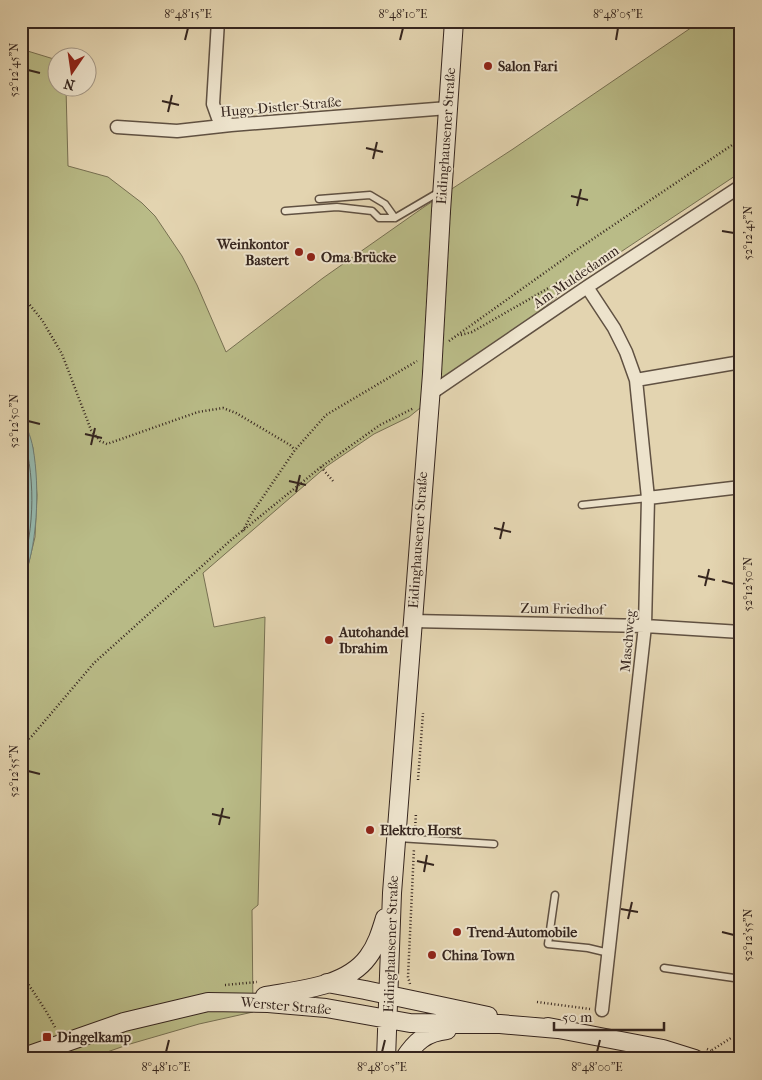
<svg xmlns="http://www.w3.org/2000/svg" width="762" height="1080" font-family="'IM FELL French Canon',serif">
	<style>
		.green { fill: #b9bb87; stroke: #777052 }
		.water { fill: #95b8ad; stroke: #6f7d74 }
		.lines { fill: none; stroke-linecap: round; stroke-linejoin: round }
		.shore { stroke: #656e66; stroke-width: 1 }
		.service-casing { stroke: #605142; stroke-width: 9 }
		.minor-casing { stroke: #605142; stroke-width: 15 }
		.secondary-casing { stroke: #35251e; stroke-width: 20 }
		.path { stroke: #35251e; stroke-width: 2.5; stroke-dasharray: 1 2.5; stroke-linecap: butt }
		.service { stroke: #ede3cc; stroke-width: 6 }
		.minor { stroke: #ede3cc; stroke-width: 12 }
		.secondary { stroke: #ede3cc; stroke-width: 18 }
		.secondary-bridge-casing { stroke: #35251e; stroke-width: 20; stroke-linecap: butt }
		.secondary-bridge { stroke: #ede3cc; stroke-width: 18 }
		.ticks { fill: none; stroke: #35251e; stroke-width: 2 }
		.poi-dot { fill: #8f2418; stroke: #ede3cc; stroke-width: 2 }
		.labels { text-anchor: middle; dominant-baseline: central; stroke-width: 4; stroke-linejoin: round; paint-order: stroke }
		.poi-label { font-size: 14px; font-weight: bold; fill: #35251e; stroke: #ede3cc; text-anchor: start }
		.street-label { font-size: 14px; fill: #35251e; stroke: #ede3cc }
		.neatline { fill: none; stroke: #35251e; stroke-width: 2 }
		.ticks-label { font-size: 12px; text-anchor: middle; fill: #35251e }
	</style>
	<rect width="100%" height="100%" fill="#e3d4b0"/>
	<filter id="stains"><feTurbulence type="fractalNoise" baseFrequency=".004" numOctaves="4"/><feColorMatrix values="0 0 0 0 .2 0 0 0 0 .09 0 0 0 0 .02 0 0 0 .5 -.17"/></filter>
	<radialGradient id="worn" r=".72"><stop offset=".6" stop-color="#630" stop-opacity="0"/><stop offset="1" stop-color="#630" stop-opacity=".3"/></radialGradient>
	<path class="green" d="M701 21H741V172L574 283 409 417 374 434 327 466 203 573 214 627 265 617 258 905 252 910 253 1012 199 1024 130 1044 87 1059H21V585L26 574 35 537 37 495 33 448 21 412V49L57 60 58 88H66L68 166 108 177 142 203 155 216 182 256 197 285 226 352 323 278 424 207 513 149Z"/>
	<path class="water" d="M21 412C25 424 31 436 33 448 40 487 38 549 21 585Z"/>
	<g class="lines">
		<path class="shore" d="M21 428C36 474 35 527 21 573
			M21 448C27 477 28 518 21 546"/>
		<g class="service-casing">
			<path id="service" d="M319 199 370 195 385 204 395 218
				M285 211 337 207 372 211 379 218H395L441 191
				M582 505 648 498
				M398 838 494 844
				M555 895 548 944 588 948 609 953
				M664 968 741 979
				M517 1056 540 1059"/>
		</g>
		<g class="minor-casing">
			<path id="minor" d="M218 21 213 104 218 118 231 125
				M117 127 177 131 231 125 448 108
				M587 287 614 328 626 352 636 380 648 498 645 626 602 1010
				M636 380 741 362
				M430 394 587 287 741 186
				M648 498 741 487
				M412 621 645 626 741 632"/>
		</g>
		<g class="secondary-casing">
			<path id="secondary" d="M441 211 454 21
				M327 983 365 990 488 1016
				M265 996C299 990 346 987 368 957 377 945 381 931 385 918
				M548 1027 663 1049 695 1059
				M21 1058 124 1022 208 1002 268 1003 326 1008 410 1023 500 1024 558 1029
				M386 1059 392 893 432 374
				M404 1059C415 1042 426 1032 447 1030"/>
		</g>
		<path class="path" d="M21 294 42 320 62 354 91 430 100 441 107 444 198 412 223 408 236 413 290 445 295 450
			M461 335 472 332 559 282H571
			M449 341 575 251 741 139
			M321 467 333 481
			M243 531 252 513 295 450 326 415 417 361
			M21 746 32 736 94 663 231 540 321 467 380 425 414 408
			M418 780 423 713
			M415 830 416 813
			M21 973 46 1011 56 1029
			M410 984 408 977 414 848
			M225 985 257 982
			M537 1002 590 1009
			M707 1049 728 1059
			M712 1050 731 1038"/>
		<use href="#service" class="service"/>
		<use href="#minor" class="minor"/>
		<use href="#secondary" class="secondary"/>
		<g class="secondary-bridge-casing">
			<path id="secondary-bridge" d="M432 374 441 211"/>
		</g>
		<use href="#secondary-bridge" class="secondary-bridge"/>
	</g>
	<path class="ticks" d="M185 40 188 28M400 40 403 28M616 40 618 28M28 70 40 73M162 101 179 105M168 112 172 95M366 148 383 152M373 159 377 142M571 196 588 200M577 206 581 189M722 231 734 233M28 421 40 424M85 434 102 438M91 445 95 428M289 481 306 485M296 492 300 475M494 528 511 532M500 539 504 522M698 576 715 580M722 581 734 584M705 586 709 569M28 771 40 774M212 814 230 818M219 825 223 808M417 861 434 865M424 872 427 855M621 909 638 912M628 919 632 902M722 932 734 935M166 1052 169 1040M382 1052 385 1040M597 1052 600 1040"/>
	<g class="poi-dot">
		<circle cx="488" cy="66" r="5"/>
		<circle cx="299" cy="252" r="5"/>
		<circle cx="311" cy="257" r="5"/>
		<circle cx="329" cy="640" r="5"/>
		<circle cx="370" cy="830" r="5"/>
		<circle cx="457" cy="932" r="5"/>
		<circle cx="432" cy="955" r="5"/>
		<rect x="42" y="1032" width="10" height="10" rx="2.5"/>
	</g>
	<g class="labels">
		<g class="poi-label">
			<text x="498" y="66">Salon Fari</text>
			<text x="289" y="244" text-anchor="end">Weinkontor<tspan x="289" dy="16">Bastert</tspan></text>
			<text x="321" y="257">Oma Brücke</text>
			<text x="339" y="632">Autohandel<tspan x="339" dy="16">Ibrahim</tspan></text>
			<text x="380" y="830">Elektro Horst</text>
			<text x="467" y="932">Trend-Automobile</text>
			<text x="442" y="955">China Town</text>
			<text x="57" y="1037">Dingelkamp</text>
		</g>
		<g class="street-label">
			<text transform="translate(281 107) rotate(-5)">Hugo-Distler-Straße</text>
			<text transform="translate(446 136) rotate(-86)">Eidinghausener Straße</text>
			<text transform="translate(576 277) rotate(-34)">Am Muldedamm</text>
			<text transform="translate(418 540) rotate(-86)">Eidinghausener Straße</text>
			<text transform="translate(562 609) rotate(1)">Zum Friedhof</text>
			<text transform="translate(628 641) rotate(-85)">Maschweg</text>
			<text transform="translate(391 944) rotate(-88)">Eidinghausener Straße</text>
			<text transform="translate(286 1006) rotate(5)">Werster Straße</text>
		</g>
	</g>
	<rect width="762" height="1080" fill="none" stroke="#e3d4b0" stroke-width="55"/>
	<g transform="translate(72 72) rotate(193)"><circle r="24" fill="#ede3cc" stroke="#a39786"/>
	<path d="M0-4L9 19L0 12L-9 19Z" fill="#8f2418"/>
	<text y="-8" font-size="14" font-weight="bold" text-anchor="middle" fill="#35251e">N</text>
	</g>
	<path d="M554 1022v8h110v-8" fill="none" stroke="#35251e" stroke-width="2.5"/>
	<text x="562" y="1022" font-size="15" fill="#35251e" stroke="#ede3cc" stroke-width="4" paint-order="stroke">50 m</text>
	<rect x="28" y="28" width="706" height="1024" class="neatline"/>
	<g class="ticks-label">
		<text x="188" y="18">8°48'15"E</text>
		<text x="403" y="18">8°48'10"E</text>
		<text x="618" y="18">8°48'05"E</text>
		<text transform="translate(14 70) rotate(-90)" y="4">52°12'45"N</text>
		<text transform="translate(748 233) rotate(-90)" y="4">52°12'45"N</text>
		<text transform="translate(14 421) rotate(-90)" y="4">52°12'50"N</text>
		<text transform="translate(748 584) rotate(-90)" y="4">52°12'50"N</text>
		<text transform="translate(14 771) rotate(-90)" y="4">52°12'55"N</text>
		<text transform="translate(748 935) rotate(-90)" y="4">52°12'55"N</text>
		<text x="166" y="1071">8°48'10"E</text>
		<text x="382" y="1071">8°48'05"E</text>
		<text x="597" y="1071">8°48'00"E</text>
	</g>
	<rect width="100%" height="100%" filter="url(#stains)"/>
	<rect width="100%" height="100%" fill="url(#worn)"/>
</svg>
